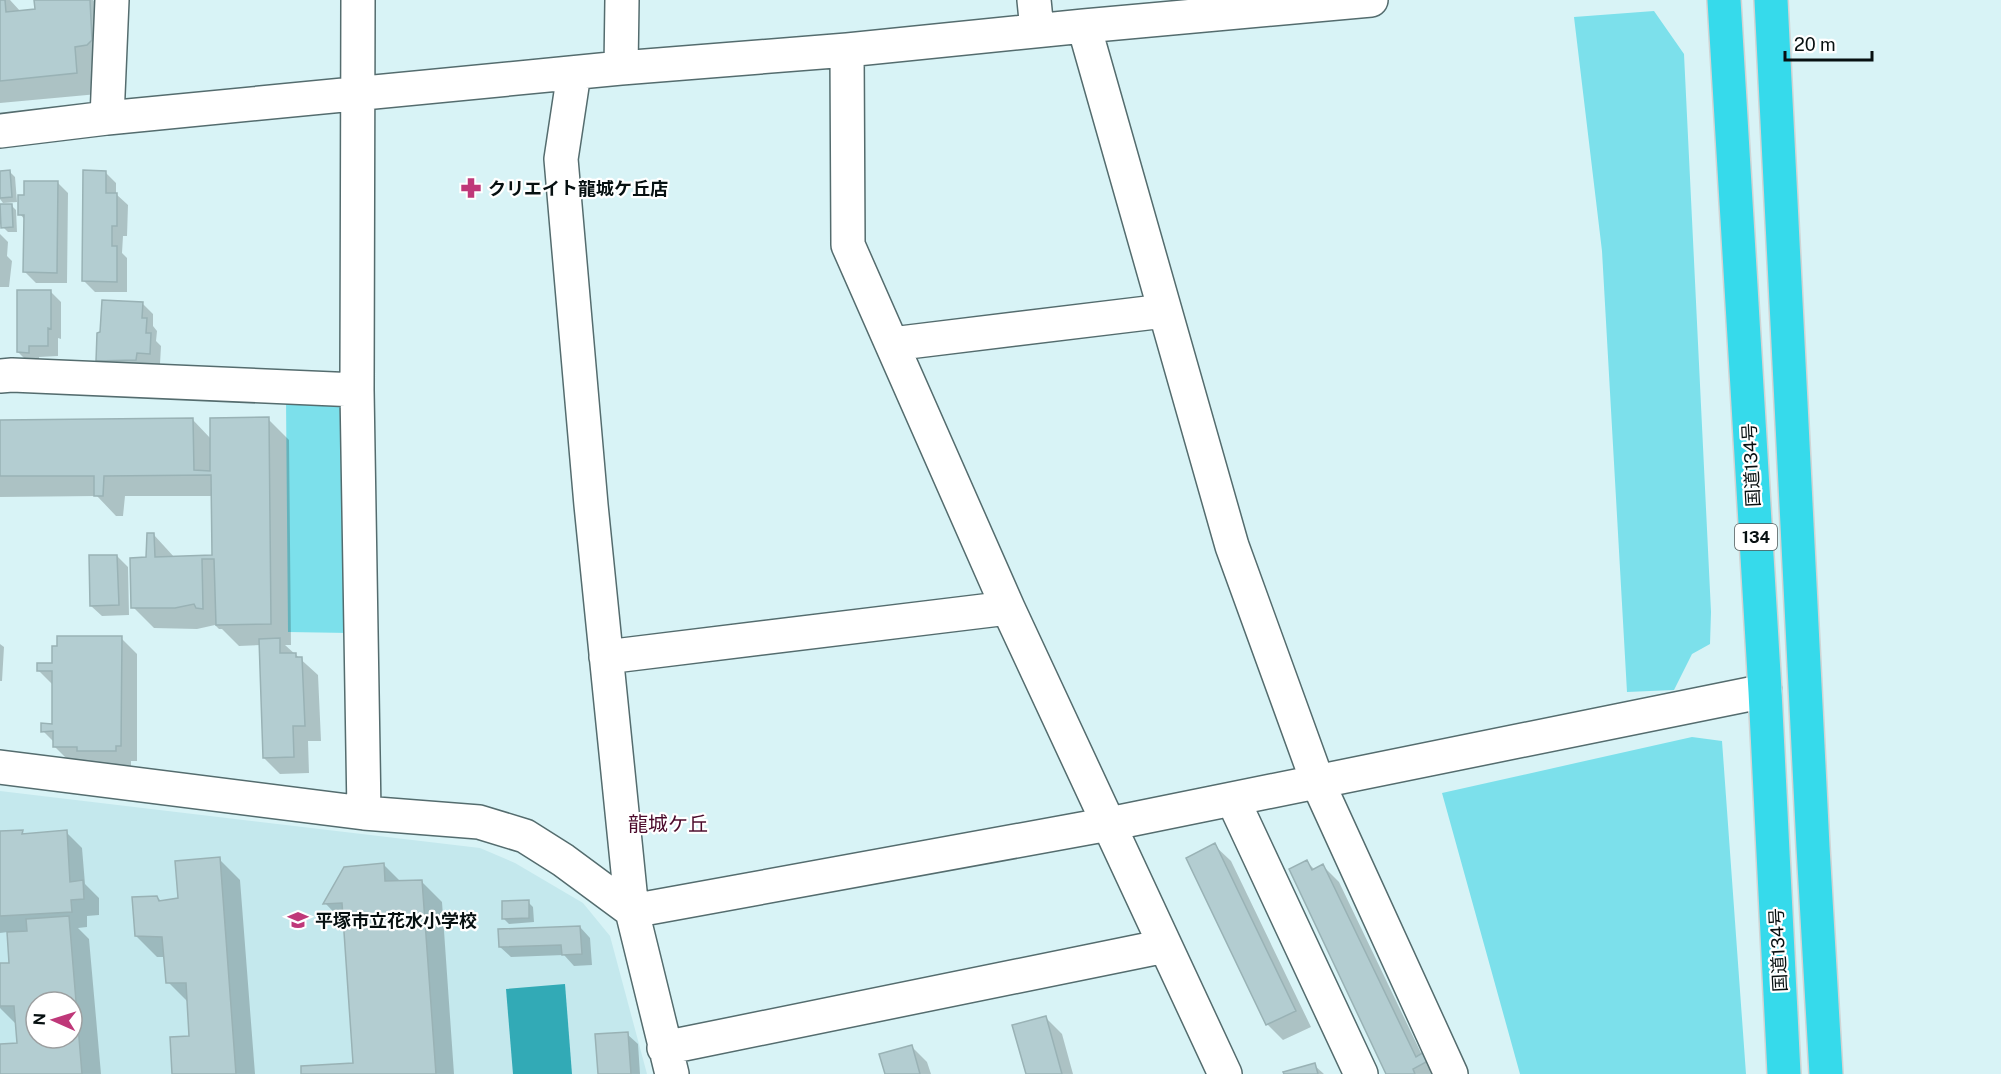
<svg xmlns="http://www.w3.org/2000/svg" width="2001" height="1074" font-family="'Public Sans','Noto Sans JP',sans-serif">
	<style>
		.built { fill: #c4e8ed; fill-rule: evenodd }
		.green { fill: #7ce0eb }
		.water { fill: #32aab6 }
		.shadow { fill: #0003; fill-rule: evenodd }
		.building { fill: #b3cdd1; stroke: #99b2b5; stroke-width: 1.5; fill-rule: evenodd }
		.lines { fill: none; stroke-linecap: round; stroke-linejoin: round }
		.minor-casing { stroke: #546c6e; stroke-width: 36 }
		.highway-casing { stroke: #d2d4d4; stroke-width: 36 }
		.minor { stroke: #fff; stroke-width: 33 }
		.highway { stroke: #36daeb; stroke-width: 33 }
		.labels { text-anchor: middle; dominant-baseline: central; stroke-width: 4.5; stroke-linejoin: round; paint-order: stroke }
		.shield { fill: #fff; stroke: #515858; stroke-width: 1.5 }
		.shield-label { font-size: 16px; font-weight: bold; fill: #071011 }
		.poi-label { font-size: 18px; font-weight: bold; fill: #071011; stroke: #fff; text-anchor: start }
		.street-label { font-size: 18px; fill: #071011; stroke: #fff }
		.neighbourhood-label { font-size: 20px; fill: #4b0a2b; stroke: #fff }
	</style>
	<rect width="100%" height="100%" fill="#d8f3f6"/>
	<path class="built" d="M0 791 480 848 515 863 583 903 610 936 647 1074H0ZM36 1002H72V1038H36Z"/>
	<path class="green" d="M1654 11 1684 54 1711 612 1710 644 1692 654 1674 690 1627 692 1602 251 1574 17Z
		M346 390 350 633 288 632 286 399Z
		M1692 737 1722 741 1746 1074H1520L1442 793Z"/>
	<path class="water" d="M565 984 572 1074H513L506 989Z"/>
	<path class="shadow" d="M0 0H10L21 12 36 10V0H93L110 17 98 94 0 103Z
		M10 172 15 177 17 202 3 203 0 199V173Z
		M105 172 116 183V194L128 205 127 236H123L122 253 127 258V292H95L84 281Z
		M58 183 68 193 67 283H36L25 272V220L20 214Z
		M11 205 16 210 17 232H8L3 227 2 224H0V206Z
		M0 234 8 242 7 256 12 261 9 287H0Z
		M50 291 61 302V339L58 338V356L39 357V363H29L18 352Z
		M142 303 153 314V326L157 331 156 341 161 346 160 364 147 363 146 370 108 371 98 360Z
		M268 419 289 440 291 645H285L318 675 321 741H308L309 773 280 774 264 758 261 645 239 646 222 629H219L215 625 197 629 154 628 133 607 154 535 175 558 213 557V496H125L123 516H116L97 496 0 497V422L193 420 211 439Z
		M117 556 128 567 129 615 102 616 91 606Z
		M121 638 137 654V761H131V767H94L70 762 54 746V742L43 731 53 725 54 686 38 670Z
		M0 644 4 647 2 681H0Z
		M0 832H22L26 835 66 832 82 848 85 884 99 898V915L87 916V927L78 928 89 939 101 1074H0V1046L18 1044 17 1025 0 1008V965L11 964 8 932 0 933ZM36 1002H72V1038H36Z
		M1214 845 1231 861 1311 1027 1283 1040 1267 1024Z
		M219 859 240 880 255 1074H173L190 1038 188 1002 168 982 165 957H157L136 936 157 897 162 902 179 899Z
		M1307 862 1315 870 1323 866 1339 882 1422 1055 1442 1074H1388Z
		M384 865 401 882 421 881 442 902 454 1074H303L354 1064 345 924 325 903Z
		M528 902 533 907 534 922 509 924 504 919Z
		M580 927 590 938 592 965 574 966 564 955 511 957 500 947Z
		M1046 1018 1062 1034 1073 1074H1027Z
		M627 1034 638 1044 640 1074H599Z
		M911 1046 927 1062 931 1074H886Z
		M1314 1065 1324 1074H1286Z"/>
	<path class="building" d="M0 0H5L6 12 35 9 34 0H90L92 40 87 45 75 47 77 73 0 81Z
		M10 170 12 197 0 198V171Z
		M83 170 106 171V193H117V226H112V246H117V282L82 281Z
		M24 181H58L57 273 23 272 24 215H18V195H24Z
		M0 204H12L13 227 1 228Z
		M17 290H51V329L48 328V346H29V353L17 352Z
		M102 300 143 302 142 318H147L146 333H151L150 354 137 353 136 360 96 361 97 333 100 332Z
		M269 417 271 624 216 625 214 559H202L203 609 196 608 194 604 175 608H131L130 558 146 557 147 533H154L155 557 212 555 211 475 104 476 103 496H94V476H0V420L193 418 194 470 210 471V418Z
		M89 555H117L119 605 90 606Z
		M57 636H122L121 746H116V751H77V747H53V731L41 732V723L52 724V671H37V663H52V646H57Z
		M280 638V653H296V657H302L305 726H293L294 757 263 758 259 639Z
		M23 830 22 834 67 830 70 882 83 880 84 899 71 900 72 912 0 916V831Z
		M1215 843 1296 1011 1266 1025 1186 858Z
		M220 857 236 1074H172L170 1037 189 1036 186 983H166L162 937 135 936 132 897 157 896 159 901 178 898 175 861Z
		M1307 860 1312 870 1323 864 1416 1057 1424 1052 1428 1061 1413 1069 1415 1074H1386L1289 869Z
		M384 863 385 881 422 880 436 1074H301V1066L353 1063 342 903 323 904 344 867Z
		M529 900V918L502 919V901Z
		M69 916 82 1074H0V1044L17 1043 14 1006H0V963H9L7 932 27 931 26 919ZM36 1002H72V1038H36Z
		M580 926 582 954 562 955 561 945 499 947 498 929Z
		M1046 1016 1062 1074H1026L1012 1025Z
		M628 1032 631 1074H598L595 1034Z
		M912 1045 920 1074H885L879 1054Z
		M1315 1063 1318 1074H1284L1283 1072Z"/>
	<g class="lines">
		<g class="minor-casing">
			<path id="minor" d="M358 0 357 390 364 813
				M1034 0 1037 30
				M1084 26 1232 546 1318 783 1451 1074
				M847 50 848 245 1008 608 1225 1074
				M621 68 622 0
				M574 73 561 159 591 505 632 911 672 1074
				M107 118 112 0
				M0 131 107 118 621 68 847 50 1084 26 1371 0
				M892 344 1164 311
				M0 376 12 375 357 390
				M606 657 1008 608
				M0 767 364 813 479 822 525 836 563 860 632 911 1109 824 1765 691
				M1233 800 1361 1074
				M664 1048 1165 946"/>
		</g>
		<g class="highway-casing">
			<path id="highway" d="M1724 0 1765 691 1784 1074
				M1771 0 1813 847 1826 1074"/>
		</g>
		<use href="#minor" class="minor"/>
		<use href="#highway" class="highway"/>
	</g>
	<defs>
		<g id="pharmacy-bare" transform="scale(1.62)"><path d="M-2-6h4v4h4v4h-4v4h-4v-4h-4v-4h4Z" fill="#bf3879" stroke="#fff" stroke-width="2.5" paint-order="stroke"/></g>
		<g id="school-bare" transform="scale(1.62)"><path d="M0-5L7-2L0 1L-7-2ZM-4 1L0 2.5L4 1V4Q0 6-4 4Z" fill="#bf3879" stroke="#fff" stroke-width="2.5" paint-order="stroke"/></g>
	</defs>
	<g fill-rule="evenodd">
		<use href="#pharmacy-bare" x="471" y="188"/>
		<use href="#school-bare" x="298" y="920"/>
	</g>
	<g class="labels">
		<rect class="shield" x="1735" y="524" width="42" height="26" rx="4.5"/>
		<g class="shield-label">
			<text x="1756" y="537">134</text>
		</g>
		<g class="poi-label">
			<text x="488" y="188">クリエイト龍城ケ丘店</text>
			<text x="315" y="920">平塚市立花水小学校</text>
		</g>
		<g class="street-label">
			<text transform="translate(1751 465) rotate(-93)">国道134号</text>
			<text transform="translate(1778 950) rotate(-93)">国道134号</text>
		</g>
		<g class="neighbourhood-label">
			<text x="668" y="824">龍城ケ丘</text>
		</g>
	</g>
	<g transform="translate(54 1020) rotate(273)"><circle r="28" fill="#ffffff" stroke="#9c9fa0" stroke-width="1.5"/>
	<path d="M0-4.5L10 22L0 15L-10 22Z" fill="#bf3879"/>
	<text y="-9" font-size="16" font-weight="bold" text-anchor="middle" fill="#071011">N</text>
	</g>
	<path d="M1785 51v9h87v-9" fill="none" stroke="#071011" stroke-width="3"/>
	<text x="1794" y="51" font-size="18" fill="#071011" stroke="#ffffff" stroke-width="4.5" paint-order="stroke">20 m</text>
</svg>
